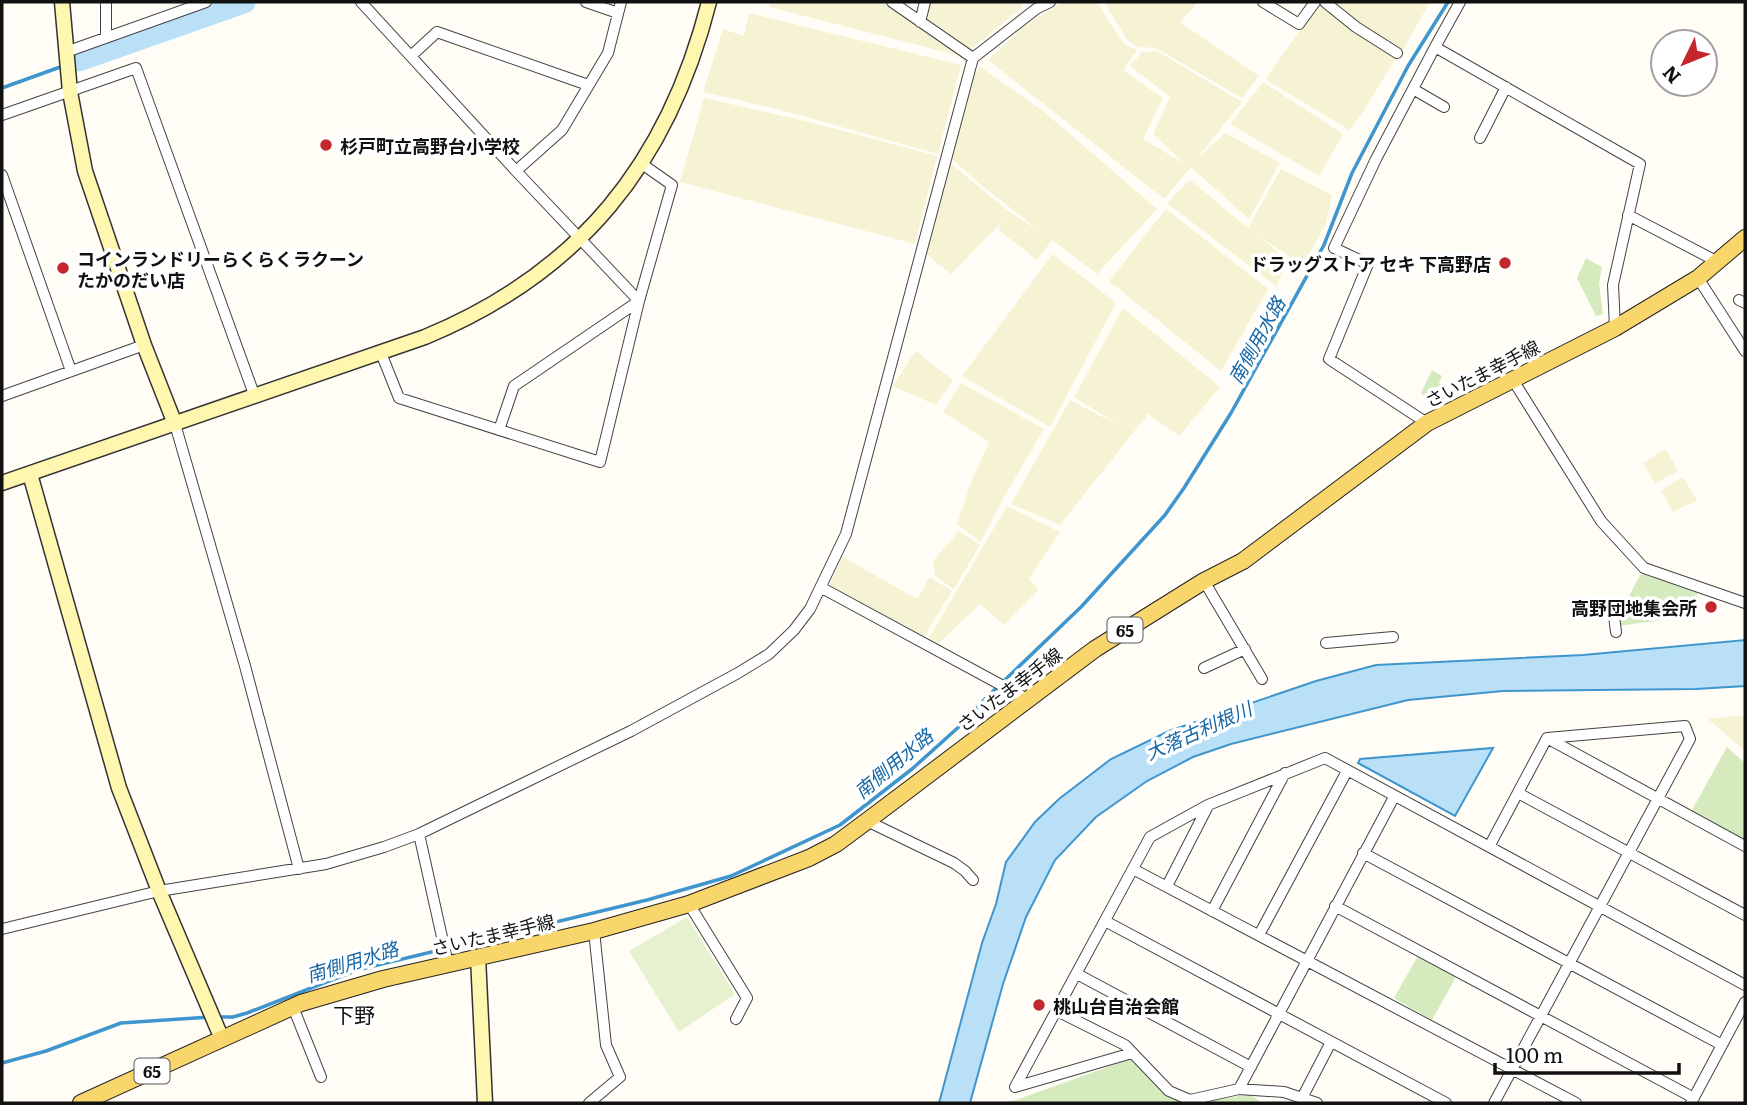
<svg xmlns="http://www.w3.org/2000/svg" width="1747" height="1105" font-family="Literata,'Noto Sans JP',serif">
	<style>
		.farmland { fill: #f6f3d4 }
		.green { fill: #d5ebbd }
		.pitch { fill: #e6f2cf }
		.water { fill: #b9e0f7; stroke: #3f96cf; stroke-width: 2 }
		.lines { fill: none; stroke-linecap: round; stroke-linejoin: round }
		.stream { stroke: #3f96cf; stroke-width: 3.5 }
		.river { stroke: #b9e0f7; stroke-width: 23 }
		.street-casing { stroke: #444; stroke-width: 12 }
		.secondary-casing { stroke: #333; stroke-width: 17 }
		.primary-casing { stroke: #222; stroke-width: 18 }
		.street { stroke: #fff; stroke-width: 10 }
		.secondary { stroke: #fff6b0; stroke-width: 14 }
		.primary { stroke: #f9d66b; stroke-width: 16 }
		.poi-dot { fill: #c4262e; stroke: #fff; stroke-width: 2.5 }
		.labels { text-anchor: middle; dominant-baseline: central; stroke-width: 7; stroke-linejoin: round; paint-order: stroke }
		.shield { fill: #fff; stroke: #585858; stroke-width: 2 }
		.shield-label { font-size: 16px; font-weight: bold; fill: #111 }
		.poi-label { font-size: 18px; font-weight: bold; fill: #111; stroke: #fff; text-anchor: start }
		.street-label { font-size: 18px; fill: #111; stroke: #fff }
		.water-label { font-size: 19px; font-style: italic; fill: #1768a6; stroke: #fff }
		.quarter-label { font-size: 21px; fill: #111; stroke: #fff }
	</style>
	<rect width="100%" height="100%" fill="#fffdf5"/>
	<path class="farmland" d="M770 2H882L961 56 769 7Z
		M931 2H1023L1021 8 970 50 926 20Z
		M1062 2H1097L1124 44 1137 50 1123 70 1163 98 1143 139 1185 164 1153 134 1170 97 1130 66 1142 52 1157 51 1242 102 1196 160 1225 133 1280 163 1249 219 1191 167 1164 199 988 60 1023 27Z
		M1104 2H1198L1180 22 1259 76 1242 98 1156 48 1138 47 1128 41Z
		M1321 2 1352 29 1396 58 1363 112 1349 130 1265 79Z
		M1335 2H1430L1403 50 1360 23Z
		M749 13 961 65 938 154 777 109 703 92 723 29 744 36Z
		M980 67 1042 110 1157 209 1097 274 1052 240 1037 260 998 229 1005 219 951 274 926 254 950 163 1011 213 1040 231 981 185 950 157 972 78Z
		M1263 82 1343 134 1319 176 1230 124Z
		M704 98 810 122 937 156 915 244 680 182Z
		M1281 169 1332 195 1326 223 1303 266 1258 235 1288 261 1276 286 1167 203 1190 180 1248 228Z
		M1166 209 1268 289 1221 371 1109 281Z
		M1053 254 1116 303 1050 427 962 376Z
		M1123 308 1220 387 1179 436 1148 414 1060 525 1011 504 1070 400 1120 426 1074 397Z
		M916 351 953 380 936 405 892 386Z
		M961 383 1044 429 1004 497 981 542 957 524 972 480 989 442 943 412Z
		M1666 449 1678 471 1655 484 1643 463Z
		M1683 477 1697 500 1673 512 1661 490Z
		M1007 506 1060 532 1029 579 1039 590 1004 625 980 604 938 644 927 641Z
		M959 531 980 545 954 589 935 576 933 561Z
		M843 557 917 599 930 577 952 591 923 638 903 625 829 585Z
		M1745 715V751L1708 719Z"/>
	<path class="green" d="M1586 258 1602 267 1599 284 1603 314 1596 316 1577 278Z
		M1432 370 1442 376 1439 383 1450 396 1432 405 1421 393Z
		M1640 575H1645L1697 593 1699 615 1618 626 1617 619Z
		M1727 747 1745 763V839L1692 810Z
		M1419 954 1457 975 1432 1020 1394 998Z
		M1130 1059 1165 1095 1183 1103H998L1016 1100Z
		M1250 1094 1262 1103H1200Z"/>
	<path class="pitch" d="M687 917 735 994 679 1032 629 951Z"/>
	<path class="water" d="M1745 640V686L1696 689 1503 691 1408 700 1231 744 1193 757 1147 781 1096 817 1055 860 1026 917 1003 984 970 1103H939L982 943 996 904 1006 862 1035 822 1059 799 1111 759 1169 731 1316 681 1376 665 1583 655Z
		M1493 748 1455 816 1358 763 1360 759Z"/>
	<g class="lines">
		<path class="stream" d="M70 64 79 60
			M2 88 63 66
			M217 1017H233L247 1013 357 970 647 900 731 876 840 825 912 769 962 724 985 699 1081 607 1165 515 1184 488 1231 413 1324 245 1352 173 1408 66 1448 2
			M2 1063 46 1051 121 1023 210 1017"/>
		<path class="river" d="M79 60 244 2"/>
		<g class="street-casing">
			<path id="street" d="M106 2V38
				M361 2 516 171
				M586 2 618 13
				M1263 2 1299 24 1315 2
				M1325 2 1356 27 1397 53
				M1460 2 1435 47 1640 164 1613 285 1615 328
				M920 22 925 2
				M66 52 206 2
				M411 56 437 32 588 85
				M973 58 1036 9 1050 2
				M1413 89 1444 107
				M2 115 136 68 255 397
				M1480 138 1506 87
				M2 175 71 371
				M1628 215 1718 262
				M1698 278 1745 351
				M1739 300 1745 303
				M381 353 399 398 600 462 639 301 516 171 562 130 608 53 621 2
				M1513 380 1601 521 1644 568 1745 603
				M2 396 144 345
				M1427 423 1329 359 1368 264 1334 248 1376 159 1435 47
				M175 424 245 666 299 869
				M499 430 514 386 639 301 672 185 642 164
				M1204 581 1262 679
				M822 588 1027 699
				M1614 616 1616 632
				M1326 643 1393 637
				M1204 668 1245 649
				M1518 793 1745 915
				M867 821 954 863 965 871 973 880
				M419 834 448 964
				M1490 845 1547 738 1745 846
				M1363 853 1722 1045
				M1133 869 1576 1103
				M1167 886 1208 806
				M689 904 747 998 736 1019
				M1335 906 1694 1098
				M1212 911 1285 773
				M1105 921 1446 1103
				M2 929 159 891 326 864 384 847 419 834 631 731 738 673 769 654 794 630 810 609 846 534 973 58 892 2
				M1259 935 1347 771
				M1077 974 1251 1067
				M293 1007 321 1077
				M1057 1011 1125 1045 1169 1091 1190 1100 1239 1089 1284 1092 1317 1103
				M1015 1087 1150 837 1208 805 1325 758 1745 985
				M1015 1087 1132 1053
				M1239 1089 1394 797
				M1302 1098 1331 1042
				M589 1103 620 1077 606 1045 594 931
				M1494 1103 1690 739 1685 726 1547 738
				M1691 1103 1745 1002"/>
		</g>
		<g class="secondary-casing">
			<path id="secondary" d="M62 2 70 92 85 171 144 345 175 424
				M30 474 119 788 159 891 222 1039
				M2 483 425 337C580 273 668 163 709 2
				M478 957 485 1103"/>
		</g>
		<g class="primary-casing">
			<path id="primary" d="M81 1103 301 1003 383 979 594 931 689 904 809 858 836 844 867 821 1095 649 1204 581 1243 561 1427 423 1615 328 1698 278 1745 238"/>
		</g>
		<use href="#street" class="street"/>
		<use href="#secondary" class="secondary"/>
		<use href="#primary" class="primary"/>
	</g>
	<g class="poi-dot">
		<circle cx="326" cy="145" r="7"/>
		<circle cx="1505" cy="263" r="7"/>
		<circle cx="63" cy="268" r="7"/>
		<circle cx="1711" cy="607" r="7"/>
		<circle cx="1039" cy="1005" r="7"/>
	</g>
	<g class="labels">
		<g class="shield">
			<rect x="1107.5" y="617.5" width="35" height="25" rx="5"/>
			<rect x="134.5" y="1058.5" width="35" height="25" rx="5"/>
		</g>
		<g class="shield-label">
			<text x="1125" y="630">65</text>
			<text x="152" y="1071">65</text>
		</g>
		<g class="poi-label">
			<text x="340" y="145">杉戸町立高野台小学校</text>
			<text x="77" y="258">コインランドリーらくらくラクーン<tspan x="77" dy="21">たかのだい店</tspan></text>
			<text x="1491" y="263" text-anchor="end">ドラッグストア セキ 下高野店</text>
			<text x="1697" y="607" text-anchor="end">高野団地集会所</text>
			<text x="1053" y="1005">桃山台自治会館</text>
		</g>
		<g class="street-label">
			<text transform="translate(1482 373) rotate(-27)">さいたま幸手線</text>
			<text transform="translate(1009 689) rotate(-37)">さいたま幸手線</text>
			<text transform="translate(493 934) rotate(-13)">さいたま幸手線</text>
		</g>
		<g class="water-label">
			<text transform="translate(1256 340) rotate(-61)">南側用水路</text>
			<text transform="translate(1198 730) rotate(-24)">大落古利根川</text>
			<text transform="translate(893 763) rotate(-40)">南側用水路</text>
			<text transform="translate(352 961) rotate(-17)">南側用水路</text>
		</g>
		<g class="quarter-label">
			<text x="354" y="1013">下野</text>
		</g>
	</g>
	<rect width="1747" height="1105" fill="none" stroke="#111111" stroke-width="7"/>
	<g transform="translate(1684 63) rotate(227)"><circle r="33" fill="#ffffff" stroke="#a0a0a0" stroke-width="2"/>
	<path d="M0-5L12 26L0 18L-12 26Z" fill="#c4262e"/>
	<text y="-10" font-size="19" font-weight="bold" text-anchor="middle" fill="#111111">N</text>
	</g>
	<path d="M1495 1063v10h184v-10" fill="none" stroke="#111111" stroke-width="3.5"/>
	<text x="1506" y="1063" font-size="21" fill="#111111" stroke="#ffffff" stroke-width="5" paint-order="stroke">100 m</text>
</svg>
